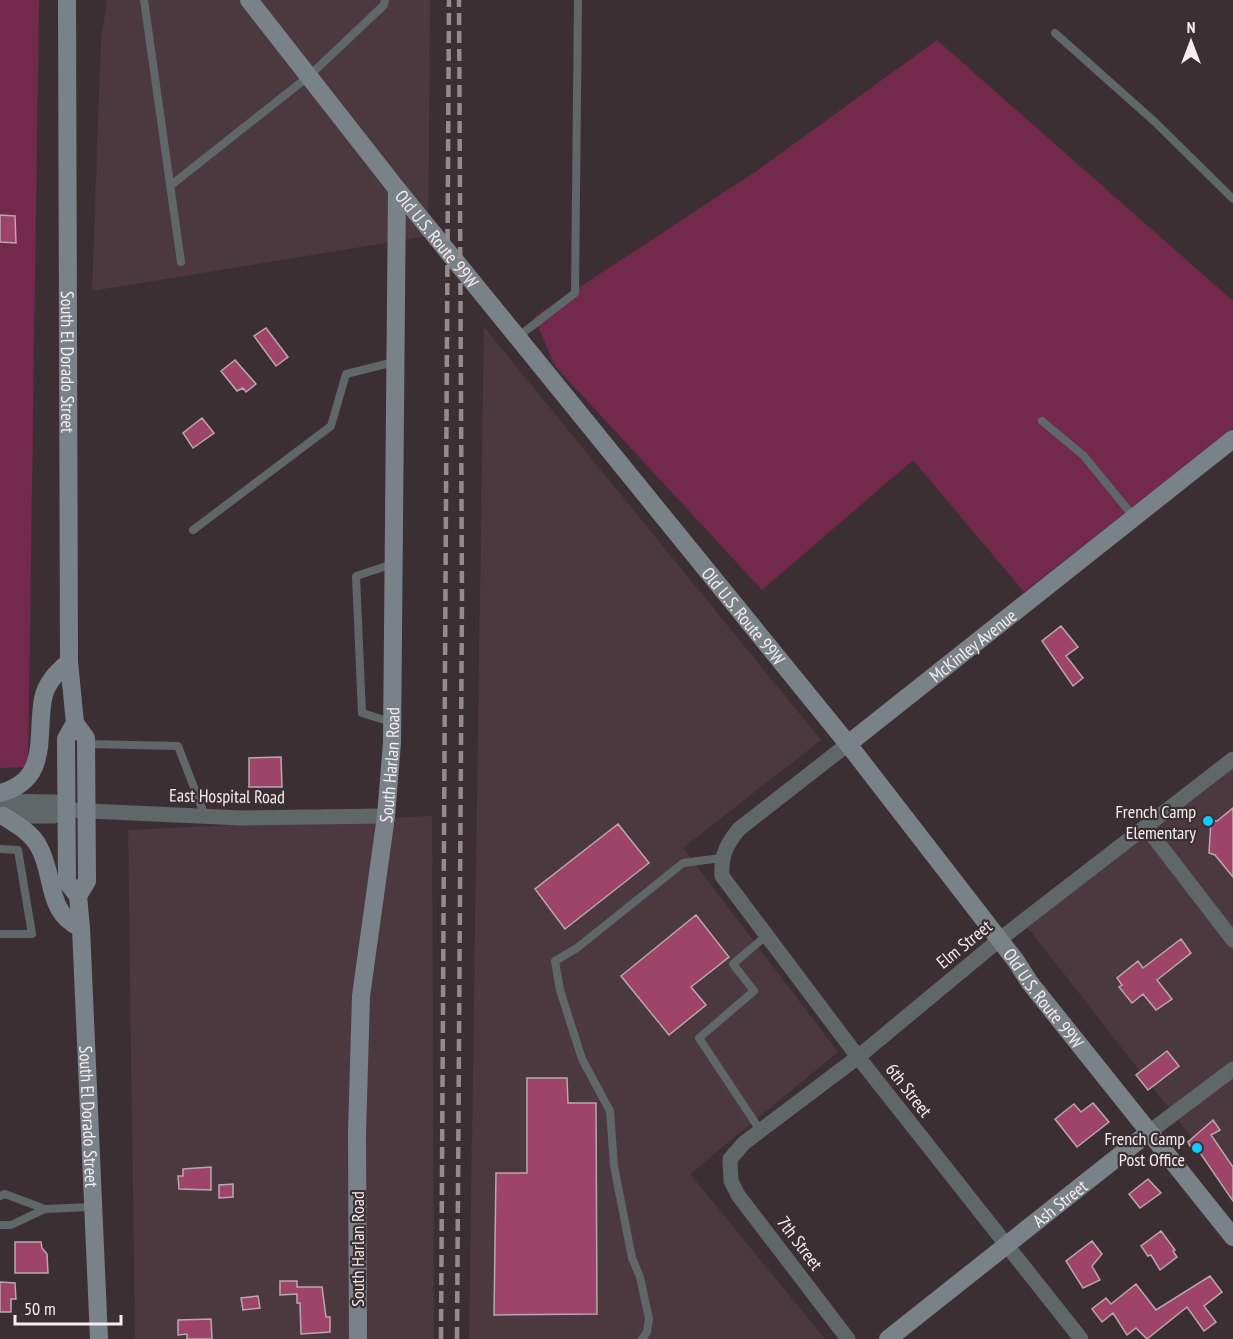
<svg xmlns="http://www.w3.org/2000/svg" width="1233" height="1339" font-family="'PT Sans Narrow',sans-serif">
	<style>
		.built { fill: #4c393f }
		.green { fill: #732949 }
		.building { fill: #9d4468; stroke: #b9a8ad; stroke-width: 1.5 }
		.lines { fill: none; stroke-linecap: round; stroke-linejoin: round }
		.lane { stroke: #606769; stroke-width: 8 }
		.street { stroke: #606769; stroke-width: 15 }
		.secondary { stroke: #798387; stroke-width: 18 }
		.rail { stroke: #958a8d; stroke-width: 4.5; stroke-dasharray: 12 6; stroke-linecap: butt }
		.poi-dot { fill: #0ccafa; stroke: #3c2f33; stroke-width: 2 }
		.labels { text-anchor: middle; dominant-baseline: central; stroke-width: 4.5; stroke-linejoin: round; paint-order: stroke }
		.street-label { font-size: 18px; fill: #f6edf0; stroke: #3c2f33 }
		.poi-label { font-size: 18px; fill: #f6edf0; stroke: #3c2f33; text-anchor: end }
	</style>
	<rect width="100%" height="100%" fill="#3c2f33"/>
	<path class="built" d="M107 0H430L428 236 92 291 101 39Z
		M484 327 821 740 683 848 838 1052 690 1174 825 1339H469Z
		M1233 755V1190L1021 919Z
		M432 816 434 1339H135L128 830Z"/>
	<path class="green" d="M0 0H39L28 767 0 768Z
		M937 40 1233 301V428L1024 592 913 460 762 590 555 366 534 317 758 170Z"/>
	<path class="building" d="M0 215 15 216 16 243 0 242Z
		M266 328 288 357 276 366 254 336Z
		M235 360 256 384 246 392 243 388 237 391 221 371Z
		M202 418 214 433 193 448 183 433Z
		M1061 626 1078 647 1066 656 1083 678 1073 686 1042 641Z
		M281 757 282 787H249V758Z
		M1233 808V877L1215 855 1209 853 1211 821H1217Z
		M618 824 649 863 565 929 535 889Z
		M696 915 729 957 691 987 706 1005 669 1035 621 976Z
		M1181 939 1191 953 1157 980 1172 999 1156 1010 1143 994 1132 1003 1119 987 1122 985 1117 978 1138 961 1143 968Z
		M1167 1051 1179 1066 1148 1090 1136 1075Z
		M527 1078H567L568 1103H596L597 1314 494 1315 496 1173H527Z
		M1093 1103 1109 1122 1077 1147 1055 1119 1074 1104 1081 1112Z
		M1213 1120 1220 1130 1211 1135 1233 1167V1201L1194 1144 1190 1146 1188 1142Z
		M211 1167V1190L179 1189 178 1176H183V1169Z
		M1148 1179 1161 1193 1140 1208 1129 1194Z
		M233 1184V1197L219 1198V1185Z
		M1161 1231 1175 1250 1173 1251 1177 1257 1160 1270 1151 1255 1148 1256 1141 1246Z
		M1092 1241 1102 1254 1092 1266 1100 1280 1083 1288 1066 1261Z
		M15 1242H41L42 1248 47 1254 48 1273H15Z
		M1210 1276 1222 1292 1204 1306 1216 1322 1204 1331 1187 1307 1147 1339 1136 1328 1127 1335 1113 1313 1102 1322 1092 1309 1106 1298 1111 1304 1136 1284 1156 1310Z
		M280 1281H297V1287H322L326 1317H330V1332L301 1334 300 1303H297V1294L280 1295Z
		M0 1282 15 1283 16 1299H11V1312H0Z
		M258 1296 260 1308 243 1310 241 1298Z
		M211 1319 212 1339H187V1334L178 1335V1320Z"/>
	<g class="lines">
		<path class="lane" d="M144 0 181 262
			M1055 33 1155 122 1233 199
			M170 186 309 76 384 5 385 0
			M519 336 575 293 578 0
			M1042 421 1084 456 1133 516
			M193 530 331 426 346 374 394 362
			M391 722 362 713 356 576 393 564
			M88 744 178 746 205 816
			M0 849 18 850 32 934H0
			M760 1130 699 1038 754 991 733 964 767 935
			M0 1196 5 1194 45 1209
			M0 1225H11L45 1209 93 1207
			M642 1339 647 1332 649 1319 640 1277 632 1258 614 1166 610 1111 582 1059 560 990 555 961 577 948 683 863 721 858"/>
		<path class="street" d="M848 744 739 829C726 845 721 855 722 876L858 1057 1081 1339
			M0 801 54 802 67 810
			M1 816H54L67 810 242 818 386 816
			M1146 827 1233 940
			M1148 1133 1233 1069
			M848 1339 738 1195 731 1181 730 1159 744 1143 858 1057 999 940 1233 759"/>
		<g class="secondary">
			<path id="s1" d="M67 0 69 662 75 723 86 738 87 881 78 896"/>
			<path id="s2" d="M249 0 397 189 848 744 1016 961 1030 983 1233 1237"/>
			<path id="s3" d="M75 723 66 739 67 882 78 896 81 928 99 1339"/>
			<path id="s4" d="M848 744 1233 439"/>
			<path d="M0 793C50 780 36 737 43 699 46 683 57 672 69 662"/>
			<path d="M3 816C16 824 32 833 39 847 55 876 46 913 81 928"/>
			<path id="s5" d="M358 1339 357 1133 361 996 386 816 392 743 397 189"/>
			<path id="s6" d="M888 1339 1148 1133"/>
		</g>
		<path class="rail" d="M441 1339 449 0
			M457 1339 462 599 459 0"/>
	</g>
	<g class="poi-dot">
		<circle cx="1208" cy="821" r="6"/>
		<circle cx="1197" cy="1148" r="6"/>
	</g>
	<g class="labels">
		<g class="street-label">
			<text stroke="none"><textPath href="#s2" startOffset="304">Old U.S. Route 99W</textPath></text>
			<text stroke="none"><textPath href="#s1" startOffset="362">South El Dorado Street</textPath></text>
			<text stroke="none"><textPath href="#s2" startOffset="790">Old U.S. Route 99W</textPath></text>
			<text stroke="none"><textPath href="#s4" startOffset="159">McKinley Avenue</textPath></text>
			<text stroke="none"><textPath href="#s5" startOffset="576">South Harlan Road</textPath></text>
			<text transform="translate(227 796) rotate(1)">East Hospital Road</text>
			<text transform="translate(964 944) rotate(-39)">Elm Street</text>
			<text stroke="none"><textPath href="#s2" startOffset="1276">Old U.S. Route 99W</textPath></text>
			<text transform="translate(909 1090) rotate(52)">6th Street</text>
			<text stroke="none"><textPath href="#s3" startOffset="400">South El Dorado Street</textPath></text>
			<text stroke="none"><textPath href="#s6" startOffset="219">Ash Street</textPath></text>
			<text transform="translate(800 1243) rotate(53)">7th Street</text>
			<text transform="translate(357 1249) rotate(-90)">South Harlan Road</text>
		</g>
		<g class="poi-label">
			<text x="1196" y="811">French Camp<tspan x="1196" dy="21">Elementary</tspan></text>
			<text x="1185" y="1138">French Camp<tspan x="1185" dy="21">Post Office</tspan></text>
		</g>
	</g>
	<g transform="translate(1191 42)" stroke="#3c2f33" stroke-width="4.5" paint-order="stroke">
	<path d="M0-4.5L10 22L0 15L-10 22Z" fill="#f6edf0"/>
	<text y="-9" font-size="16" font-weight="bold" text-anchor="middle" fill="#f6edf0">N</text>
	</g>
	<path d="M15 1315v9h106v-9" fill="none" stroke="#f6edf0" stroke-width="3"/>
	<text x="24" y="1315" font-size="18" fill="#f6edf0" stroke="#3c2f33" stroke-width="4.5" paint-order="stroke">50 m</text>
</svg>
